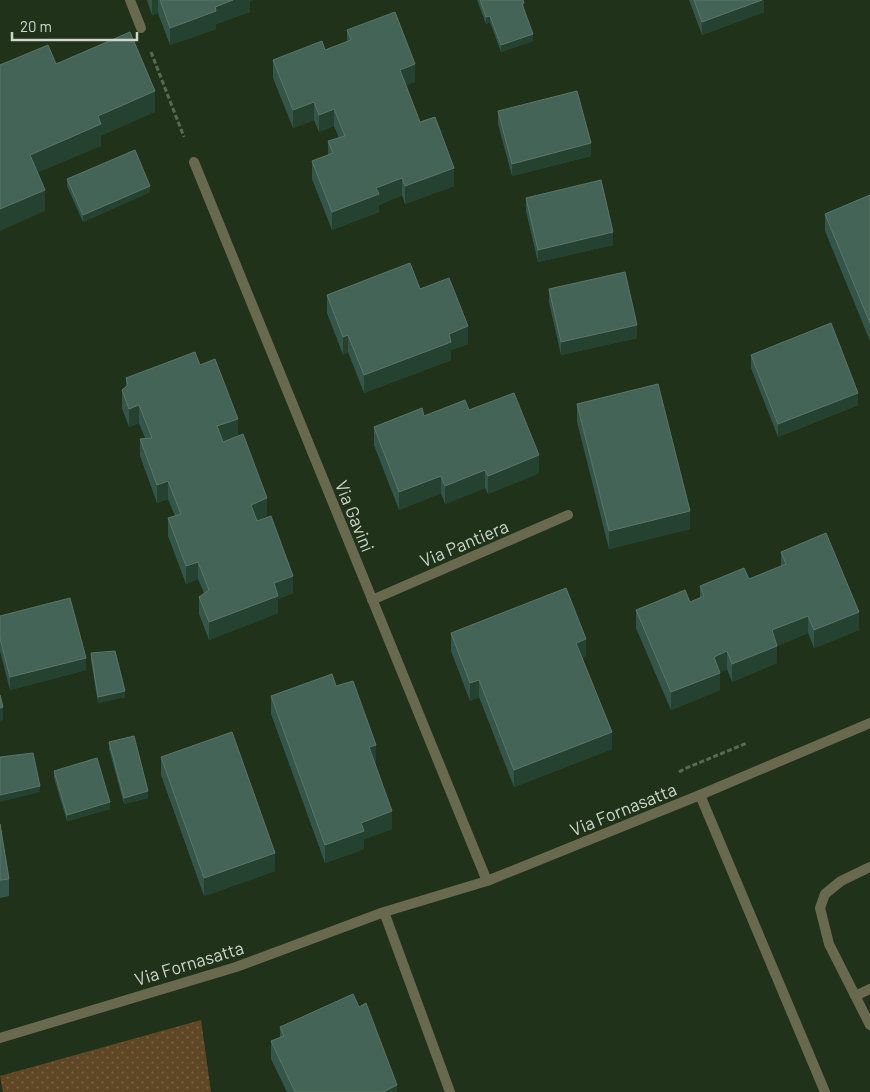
<svg xmlns="http://www.w3.org/2000/svg" width="870" height="1092" font-family="Barlow,sans-serif">
	<style>
		.garden { fill: url(#garden-dots) }
		.lines { fill: none; stroke-linecap: round; stroke-linejoin: round }
		.path { stroke: #5a6955; stroke-width: 3; stroke-dasharray: 5 2.5; stroke-linecap: butt }
		.service { stroke: #69694f; stroke-width: 10 }
		.minor { stroke: #69694f; stroke-width: 10 }
		.wall { fill: #34564a }
		.shaded-wall { fill: #254231 }
		.building { fill: #446457; stroke: #5a7669 }
		.labels { text-anchor: middle; dominant-baseline: central; stroke-width: 4.5; stroke-linejoin: round; paint-order: stroke }
		.street-label { font-size: 18px; fill: #cdd8ca; stroke: #21321b }
	</style>
	<defs>
		<pattern id="garden-dots" width="8" height="8" patternUnits="userSpaceOnUse" patternTransform="scale(1.25)"><rect width="8" height="8" fill="#5f4726"/><path d="M2 2h.1M6 6h.1" fill="none" stroke="#756144" stroke-width="1.8" stroke-linecap="round"/></pattern>
	</defs>
	<rect width="100%" height="100%" fill="#21321b"/>
	<path class="garden" d="M201 1020 211 1092H3L0 1076Z"/>
	<g class="lines">
		<path class="path" d="M151 52 184 137
			M679 772 684 769 747 743"/>
		<path class="service" d="M700 795 825 1092
			M870 867 841 881 825 894 820 908 829 944 870 1025
			M855 996 870 989"/>
		<path class="minor" d="M130 0 141 28
			M194 162 487 881
			M372 600 568 515
			M384 912 450 1092
			M0 1038 236 967 384 912 487 881 700 795 870 723"/>
	</g>
	<path class="wall" d="M147 0H252L250 1V12L216 24V29L170 45 158 13 152 15Z
		M477 0H523L524 9 533 41 501 52 490 22 486 24Z
		M689 0H764V12L702 35Z
		M347 30 415 82 406 85 420 122 454 186 405 204 402 195 379 205V212L332 230 312 179V161L328 155V141L339 138 334 126 319 132 314 120 293 128 273 78V60L325 50 347 42Z
		M498 111 591 156 512 176 498 124Z
		M67 179 150 192 83 222 67 186Z
		M870 195V341L825 231V214Z
		M526 198 613 245 538 262 526 211Z
		M420 289 468 344 451 350V360L364 393 348 352 343 355 327 313V295Z
		M549 289 637 338 561 355 549 302Z
		M751 355 858 405 778 437 751 368Z
		M200 365 238 436 267 516 257 520 293 593 278 599V613L209 640 199 614V597L204 593 198 579 186 584 168 536V518L175 516 168 499 157 503 140 456V439L145 438 139 423 129 427 122 408V390L126 387V378Z
		M577 404 690 529 609 549 577 422Z
		M469 410 539 473 488 494 485 488 445 504 441 493 399 510 374 445V427L424 416Z
		M781 552 859 630 814 648 808 633 777 646V663L732 682 727 669 720 672V690L671 710 636 628V610L690 602 700 598V586L749 579 781 566Z
		M0 616 86 670 10 690 0 651Z
		M451 633 586 656 582 658 612 749 514 787 479 697 470 701 451 651Z
		M91 653 125 697 98 703 91 660Z
		M336 686 376 763H374L392 829 364 839V849L325 863 271 714V696Z
		M109 742 148 798 124 804 109 749Z
		M161 757 275 871 204 896 161 775Z
		M54 771 110 809 67 821 54 778Z
		M0 824 9 879V896L0 898Z
		M280 1027 397 1092H287L271 1059V1041L280 1037Z"/>
	<path class="shaded-wall" d="M152 0H158V13L152 15Z
		M233 0H252L250 1V12L216 24V29L170 45V28L215 7Z
		M762 0H764V12L702 35V22Z
		M490 16V22L486 24V17Z
		M533 34V41L501 52V45Z
		M415 64V82L400 88V70Z
		M155 91V112L101 136V146L30 176V155L98 116Z
		M314 102V120L293 128V110Z
		M334 109V126L319 132V115Z
		M591 143V156L512 176V164Z
		M454 168V186L405 204V186Z
		M402 178V195L379 205V212L332 230V212L376 188Z
		M150 186V192L83 222V215Z
		M45 190V211L0 231V209Z
		M613 232V245L538 262V250Z
		M637 325V338L561 355V342Z
		M468 326V344L451 350V360L364 393V375L449 334Z
		M348 335V352L343 355V337Z
		M858 393V405L778 437V424Z
		M139 405V423L129 427V409Z
		M238 419V436L217 444V426Z
		M539 455V473L488 494V476Z
		M485 470V488L445 504V486Z
		M441 476V493L399 510V492Z
		M168 481V499L157 503V485Z
		M267 498V516L251 522V505Z
		M690 511V529L609 549V531Z
		M198 562V579L186 584V566Z
		M293 576V593L278 599V613L209 640V622L274 583Z
		M859 612V630L814 648V630Z
		M808 616V633L777 646V663L732 682V664L772 630Z
		M586 639V656L576 660V643Z
		M727 651V669L714 675V657Z
		M86 658V670L10 690V677Z
		M720 673V690L671 710V692Z
		M479 680V697L470 701V683Z
		M125 691V697L98 703V697Z
		M3 707V720L0 721V708Z
		M612 732V749L514 787V770Z
		M376 745V763L369 765V747Z
		M40 786V792L0 802V795Z
		M148 791V798L124 804V798Z
		M110 802V809L67 821V815Z
		M392 811V829L364 839V849L325 863V845L361 823Z
		M275 853V871L204 896V878Z
		M397 1085V1092H383Z"/>
	<path class="building" d="M160 0H233L215 7 216 11 170 28Z
		M480 0H523L524 3 522 4 533 34 501 45 490 16 486 17Z
		M694 0H762L702 22Z
		M395 12 415 64 400 70 420 122 435 117 454 168 405 186 402 178 376 188 379 194 332 212 312 161 333 153 328 141 345 136 334 109 319 115 314 102 293 110 273 60 322 41 325 50 351 40 347 30Z
		M130 32 155 91 98 116 101 124 30 155 45 190 0 209V65L48 45 56 64Z
		M577 91 591 143 512 164 498 111Z
		M135 150 150 186 83 215 67 179Z
		M601 180 613 232 538 250 526 198Z
		M870 195V323L825 214Z
		M410 263 420 289 449 278 468 326 449 334 451 342 364 375 348 335 343 337 327 295Z
		M625 272 637 325 561 342 549 289Z
		M831 323 858 393 778 424 751 355Z
		M195 352 200 365 215 359 238 419 217 426 223 442 243 434 267 498 251 505 257 521 271 516 293 576 274 583 278 596 209 622 199 597 209 590 198 562 186 566 168 518 181 514 168 481 157 485 140 439 152 438 139 405 129 409 122 390 128 385 126 378Z
		M658 384 690 511 609 531 577 404Z
		M514 393 539 455 488 476 485 470 445 486 441 476 399 492 374 427 422 408 424 416 465 400 469 410Z
		M826 533 859 612 814 630 808 616 772 630 777 646 732 664 727 651 714 657 720 673 671 692 636 610 685 590 690 602 704 596 700 586 744 568 749 579 786 564 781 552Z
		M566 588 586 639 576 643 612 732 514 770 479 680 470 683 451 633Z
		M70 598 86 658 10 677 0 638V616Z
		M115 651 125 691 98 697 91 653Z
		M332 674 336 686 353 681 376 745 369 747 392 811 361 823 364 831 325 845 271 696Z
		M0 695 3 707 0 708Z
		M232 732 275 853 204 878 161 757Z
		M134 736 148 791 124 798 109 742Z
		M33 753 40 786 0 795V757Z
		M97 758 110 802 67 815 54 771Z
		M0 824 9 879 0 880Z
		M353 994 359 1007 366 1003 397 1085 383 1092H295L271 1041 284 1036 280 1027Z"/>
	<g class="labels">
		<g class="street-label">
			<text transform="translate(355 516) rotate(68)">Via Gavini</text>
			<text transform="translate(464 543) rotate(-23)">Via Pantiera</text>
			<text transform="translate(623 809) rotate(-22)">Via Fornasatta</text>
			<text transform="translate(189 963) rotate(-17)">Via Fornasatta</text>
		</g>
	</g>
	<path d="M12 32v8h125v-8" fill="none" stroke="#cdd8ca" stroke-width="2.5"/>
	<text x="20" y="32" font-size="15" fill="#cdd8ca" stroke="#21321b" stroke-width="4" paint-order="stroke">20 m</text>
</svg>
